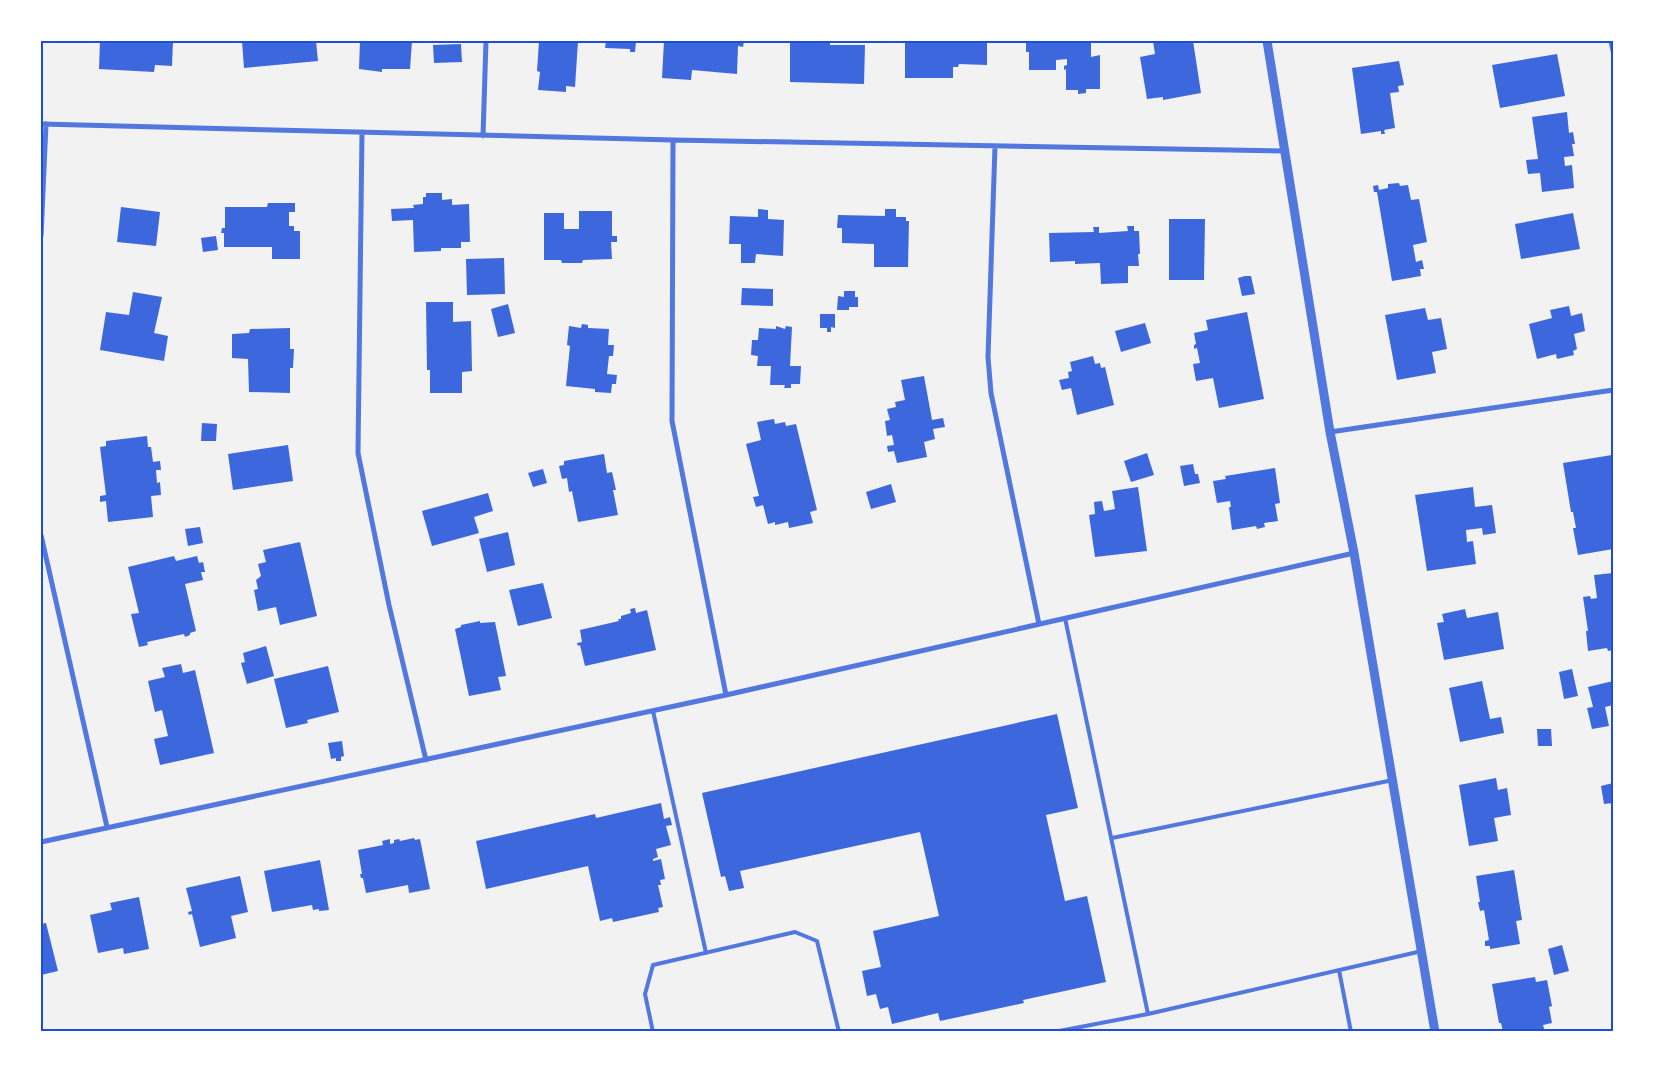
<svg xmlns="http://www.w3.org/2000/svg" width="1654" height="1073" font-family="Cabin,sans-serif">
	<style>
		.building { fill: #3d67dc }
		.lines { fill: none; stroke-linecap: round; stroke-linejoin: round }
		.service { stroke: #5277de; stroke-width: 4 }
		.minor { stroke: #5277de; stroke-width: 5 }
		.tertiary { stroke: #5277de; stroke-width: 9 }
		.neatline { fill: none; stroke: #1d4ed8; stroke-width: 2 }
	</style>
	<rect width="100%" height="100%" fill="#f2f2f2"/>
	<path class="building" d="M100 41H173L172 66 155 65 154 72 99 69Z
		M242 41H316L318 61 244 68Z
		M360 41H412L410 69H382V72L359 69Z
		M539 41H578L575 87 566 86V92L538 90 540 72 537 71Z
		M606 41H636L635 52H630V49L605 48Z
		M664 41H744L743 47 738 46 737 74 692 70 691 80 662 78Z
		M801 41H830V45H865L864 84 790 82V42Z
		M905 41H987V65L959 64 958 67H953V78H905Z
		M1091 41V57L1100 55V89H1086V93L1078 94V90H1066V69L1064 70V66L1067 65V59L1056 60V70H1029V52H1026V42Z
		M1153 41H1193L1201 93 1163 100V97L1147 99 1140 57 1155 54Z
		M461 44 462 62 434 63 433 45Z
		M1557 54 1565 96 1500 108 1492 65Z
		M1399 61 1404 85 1398 86 1399 92 1390 93 1395 128 1384 130 1385 134H1381V131L1361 134 1352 68Z
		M1567 112 1569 133 1573 132 1575 144H1572L1574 156 1564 157 1565 166 1572 165 1574 188 1542 192 1540 173 1528 174 1526 160 1538 159 1532 117Z
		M1399 183 1400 186 1408 185 1411 200 1419 199 1427 242 1413 245 1416 262 1422 260 1424 269H1420L1421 276 1392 281 1377 192H1374L1373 186 1378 185 1379 190 1388 188V184Z
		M426 193H442V200L452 199V205L469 204 470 242H461V248H441V251L414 252 413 220 392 221 391 209 414 208 413 205 423 204V197H426Z
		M268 203H295V212H289V226H294V231H300V259H272V247H224V233H221L222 228H225V207H267Z
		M121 207 160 212 156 246 117 242Z
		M758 209 768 210V219L784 220 783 256 756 254 755 263H741V244H729L730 216 758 217Z
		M885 209H896V217H906V221H909L908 267H874V244L842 243V228H837L838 215 885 216Z
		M579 211H612V236H617V242H611L612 259 583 260 582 263H562L561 260H544V213H564V229H579Z
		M1573 213 1580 249 1521 259 1515 224Z
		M1169 219H1205L1204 280H1169Z
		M1127 226H1134V231H1139L1140 254H1138L1139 266H1128V283L1101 284 1100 263 1075 264V261L1050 262 1049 233 1094 232 1093 227H1099V233L1128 231Z
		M216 236 218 250 203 252 201 238Z
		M504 258 505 294 467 295 466 259Z
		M1245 276H1251L1255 294 1242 296 1238 278Z
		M742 288 773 289V306L741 305Z
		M844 291H855V297H858V307H849V310H837L838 296 844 297Z
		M133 292 162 297 154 333 168 336 164 361 100 350 106 312 129 315Z
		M426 302H453V322L471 321 472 371 462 372V393H430V370H427Z
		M508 304 515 333 498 337 491 309Z
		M1569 306 1571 316 1582 313 1585 331 1574 334 1577 349 1573 351 1574 355 1557 359 1556 354 1537 359 1529 324 1552 318 1550 310Z
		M1425 308 1428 320 1441 318 1447 349 1432 352 1436 373 1397 380 1385 315Z
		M1247 312 1264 399 1219 408 1213 378 1196 381 1193 364 1200 363 1197 348 1194 349V345L1196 344 1194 333 1208 330 1206 320Z
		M820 314H835V328L831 327V332H827V328H820Z
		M1145 323 1151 343 1121 352 1115 331Z
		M582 324 588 325V328L609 329 608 345H614L613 356H609L607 374 617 375 616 384H612L611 393 595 392V389L566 386 570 346 567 345 569 326 581 328Z
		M776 326 785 329 786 326 792 327 790 366H801L800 384H791V388H784L785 385H770L771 366H757L758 356 751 355 752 340H758L759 328 776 329Z
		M290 328V349H294L293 368H290V393L249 392 248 359 232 358V334L249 333 250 329Z
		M1093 356 1095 364 1100 363 1101 368 1105 367 1114 405 1077 415 1071 388 1062 390 1059 380 1069 378 1068 372 1072 371 1070 362Z
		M924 376 932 420 943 418 945 427 933 429 935 439 924 442 927 457 897 463 894 451 888 452 887 446 894 445 892 435 887 436 885 421 890 420 887 409 896 407 895 402 905 400 901 380Z
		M774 419 775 424 785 422 786 426 796 424 817 510 810 512 813 523 789 528 788 522 775 525V522L768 524 763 505 756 507 753 497 759 496 746 444 761 440 757 422Z
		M202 423 217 424 216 441H201Z
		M147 436 148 447H151L153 462 160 461 161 470H156L157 483 160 482 161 495 151 496 153 517 108 522 106 501 100 502V496L106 495 100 447 106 446V441Z
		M288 445 293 481 233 490 228 454Z
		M1147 453 1154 475 1131 482 1124 461Z
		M604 454 607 473 612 472 616 490H613L618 515 578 522 572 491 569 492 567 478 562 479 559 466 564 465V461Z
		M1612 455 1613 549 1578 555 1573 528H1576L1573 512H1571L1563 463Z
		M1193 464 1195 474H1198L1200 483 1184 486 1180 466Z
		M1275 468 1280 503 1275 504 1278 521 1264 523 1265 527 1257 529 1256 526 1232 530 1229 507H1231L1230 501 1217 503 1213 481 1226 479 1225 476Z
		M543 469 547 483 533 487 528 473Z
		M891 484 896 502 871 509 866 492Z
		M1138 487 1147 551 1095 557 1089 515 1095 514 1094 502 1102 501 1104 511 1115 509 1112 491Z
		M1473 487 1475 507 1492 505 1496 533 1483 535 1482 528 1466 530 1467 542 1473 541 1476 564 1427 571 1415 495Z
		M488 493 493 511 474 517 479 533 432 546 422 511Z
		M200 527 203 543 188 546 185 529Z
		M508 532 515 565 487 572 479 539Z
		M300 542 317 616 280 625 276 607 258 611 254 590 258 589 256 580 261 576 258 564 266 562 263 550Z
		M174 556 176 561 197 556 199 563 203 562 205 572H201L203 580 185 584 196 631 190 633V635L185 637 184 634 147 642 148 645 139 647 131 614 139 613 128 567Z
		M1613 573V650L1608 651 1607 648 1588 651 1586 631H1588L1583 597 1590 596 1591 599 1597 598 1594 575Z
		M543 583 552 618 518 626 509 590Z
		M635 608 636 613 647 610 656 650 585 666 580 645 578 646 577 643 582 642 580 630 619 621 618 619H621V616L631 613 630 609Z
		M1465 609 1467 618 1498 612 1504 649 1444 660 1437 623 1444 622 1442 614Z
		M480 621V623L495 622 506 676 498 677 501 690 469 696 455 629 461 627V625Z
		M266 646 274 676 247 684 241 663 245 662 243 653Z
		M181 664 183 673 195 670 214 753 160 765 154 739 168 736 162 710 155 712 148 681 165 677 162 668Z
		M328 666 339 712 307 720 308 723 286 728 274 679Z
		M1572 669 1578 696 1564 699 1559 672Z
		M1482 681 1490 719 1501 717 1504 733 1460 742 1449 688Z
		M1613 681V705L1605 707 1609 726 1592 729 1587 708 1593 707 1588 687Z
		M1057 714 1078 808 1046 815 1065 901 1087 896 1106 982 1023 1000 1024 1003 940 1021 938 1013 892 1024 888 1007 880 1009 876 994 867 996 862 971 881 967 873 931 939 916 920 832 740 871 744 888 729 891 725 876 721 877 702 793Z
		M1537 729H1551L1552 746H1538Z
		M342 741 344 756 341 757V761H336V758L331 759 328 743Z
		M1496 778 1498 790 1507 788 1511 815 1494 818 1498 841 1469 846 1459 785Z
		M1613 783V803L1604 804 1601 786Z
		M661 803 664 819 670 817 672 825 666 826 671 845 656 849 658 857 653 859V861L661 859 665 879 660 880 661 885H658L663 907 658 908 659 912 613 922 612 918 600 921 588 866 486 889 476 841 595 814 596 818Z
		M414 838 415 840 420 839 430 889 409 893 408 885 366 893 363 878H361L360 874H362L358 850 383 845 382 841 390 839V844L394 843V840L399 839 400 841Z
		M320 860 329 910 319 911V909L313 910 312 905 272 912 264 871Z
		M1514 870 1522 920 1516 921 1520 944 1490 949V946H1485V941L1489 940 1484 910 1480 911 1478 902H1480L1476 876Z
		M240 876 248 912 231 916 236 938 200 947 192 914 189 915 188 912 192 911 186 888Z
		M139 897 149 949 124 954 123 948 98 953 90 915 112 910 110 903Z
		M46 923 58 971 41 975V924Z
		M1562 945 1569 971 1554 975 1548 949Z
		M1535 977 1536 982 1547 980 1552 1006 1549 1007 1552 1023 1543 1025 1545 1032H1503L1501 1023H1499L1492 984Z"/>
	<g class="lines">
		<path class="service" d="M653 711 706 953
			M1112 838 1393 780
			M1339 970 1351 1032
			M1148 1014 1422 951
			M653 1032 645 994 653 965 795 932 817 941 839 1032
			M1054 1032 1148 1014 1065 618"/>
		<path class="minor" d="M1611 41 1613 51
			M41 124 673 140 1285 151
			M362 132 358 453 389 605 426 760
			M483 136 486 41
			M673 140 672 421 726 695
			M995 146 988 357 991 393 1039 624
			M41 236 46 124
			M1330 432 1613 390
			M41 535 107 827
			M41 842 726 695 1354 553"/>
		<path class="tertiary" d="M1267 41 1330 432 1354 553 1435 1032"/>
	</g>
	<rect width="1654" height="1073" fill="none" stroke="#ffffff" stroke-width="85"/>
	<rect x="42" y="42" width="1570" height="988" class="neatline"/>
</svg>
